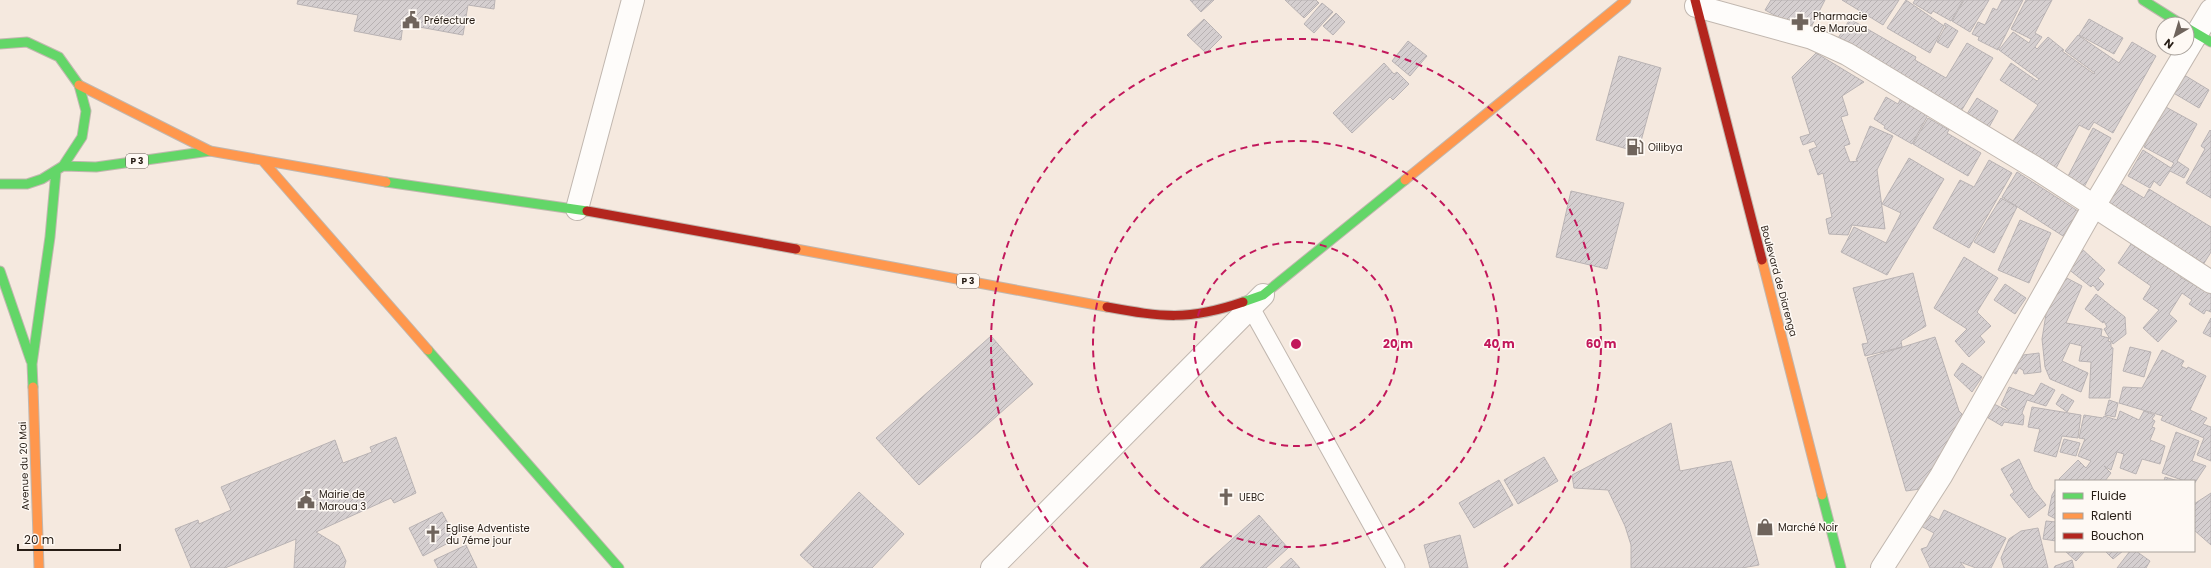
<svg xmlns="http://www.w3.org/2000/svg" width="2211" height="568" font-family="Poppins,sans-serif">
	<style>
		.building { fill: url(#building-hatch); stroke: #b9b3b4 }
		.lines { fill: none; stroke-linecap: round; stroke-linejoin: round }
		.lane-casing { stroke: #c1b7af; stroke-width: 19 }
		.street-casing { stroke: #c1b7af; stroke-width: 24 }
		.fast-casing { stroke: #c1b7af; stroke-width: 11 }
		.slow-casing { stroke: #c1b7af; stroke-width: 11 }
		.jam-casing { stroke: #c1b7af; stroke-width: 11 }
		.lane { stroke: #fefcfa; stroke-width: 17 }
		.street { stroke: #fefcfa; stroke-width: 22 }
		.fast { stroke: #63d668; stroke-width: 9 }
		.slow { stroke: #ff974d; stroke-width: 9 }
		.jam { stroke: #b3261e; stroke-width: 9 }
		.ring { fill: none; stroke: #c2185b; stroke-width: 2; stroke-dasharray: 7 5 }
		.labels { text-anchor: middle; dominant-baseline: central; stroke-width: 3; stroke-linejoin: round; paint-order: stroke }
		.shield { fill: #fef9f4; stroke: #685f58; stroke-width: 1 }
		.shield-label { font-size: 9px; font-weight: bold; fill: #271d15 }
		.poi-label { font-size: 10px; fill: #271d15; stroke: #fef9f4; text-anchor: start }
		.street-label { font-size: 10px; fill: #271d15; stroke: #fef9f4 }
		.centre { fill: #c2185b; stroke: #fef9f4; stroke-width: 2 }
		.ring-label { font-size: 12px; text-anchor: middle; font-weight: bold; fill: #c2185b; stroke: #fef9f4; stroke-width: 3; stroke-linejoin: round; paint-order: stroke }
	</style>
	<defs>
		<pattern id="building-hatch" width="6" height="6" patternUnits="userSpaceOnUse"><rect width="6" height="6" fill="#d5cfd0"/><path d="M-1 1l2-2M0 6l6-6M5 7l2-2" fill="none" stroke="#b7b1b2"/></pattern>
	</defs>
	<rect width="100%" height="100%" fill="#f5e9df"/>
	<path class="building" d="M298 0H495L494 9 468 5 463 35 403 24 401 40 354 31 358 15 297 4Z
		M1190 0H1214L1201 12Z
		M1285 0H1316L1319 3 1304 18Z
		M1771 0H1825L1808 33 1765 10Z
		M1842 0H1899L1883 25Z
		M1906 0 1944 26 1930 53 1887 28Z
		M1915 0H1963L1951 21 1933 11 1931 14 1913 3Z
		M1964 0H1989L1970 32 1952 21Z
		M2002 0H2023L1998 50 1978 40 1979 37 1972 34 1978 22 1985 25 1993 8 1997 10Z
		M2026 0H2052L2035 33 2042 37 2035 47 2037 49 2048 37 2064 50 2062 51 2094 74 2095 73 2065 51 2078 35 2119 63 2132 42 2156 56 2113 133 2094 122 2089 130 2079 125 2055 170 2011 144 2038 105 2000 80 2011 63 2037 81 2039 79 1999 50 2013 32 2029 43 2031 39 2011 29Z
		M1322 3 1333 12 1314 33 1304 24Z
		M1336 13 1345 22 1333 35 1323 26Z
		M1204 19 1222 37 1206 53 1187 35Z
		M1850 19 1916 57 1915 60 1946 78 1967 43 1993 58 1960 113 1835 43Z
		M2089 19 2123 38 2114 54 2079 35Z
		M1945 23 1958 31 1948 48 1937 42 1946 26 1944 25Z
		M1408 41 1427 56 1410 76 1392 61Z
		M1816 53 1864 82 1842 96 1848 115 1841 117 1850 144 1844 146 1850 162 1858 161 1856 160 1870 126 1893 136 1877 170 1885 229 1852 225 1848 235 1829 234 1826 219 1832 217 1823 173 1818 175 1809 150 1817 147 1814 141 1803 145 1800 137 1810 134 1792 77Z
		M1619 56 1661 68 1638 152 1596 140Z
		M1384 63 1394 74 1397 72 1409 84 1393 100 1390 97 1352 133 1333 113Z
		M2176 70 2209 90 2199 108 2165 88Z
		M1886 97 1898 104 1900 100 1928 115 1912 144 1884 128 1885 126 1874 119Z
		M1977 98 1998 111 1988 129 1965 117Z
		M2164 106 2197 124 2177 161 2189 169 2184 178 2170 171 2160 186 2154 181 2150 188 2128 176 2143 150 2171 168 2174 163 2144 147Z
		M1928 118 1949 130 1947 133 1981 153 1968 176 1913 144Z
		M2093 128 2111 138 2084 187 2067 178Z
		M2210 130 2211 131V198L2186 183 2205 149 2201 146Z
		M1909 158 1944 179 1887 275 1841 252 1854 227 1886 243 1901 213 1882 204Z
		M1989 160 2012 173 1969 248 1933 228 1960 180 1974 187Z
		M2017 172 2078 211 2063 236 2002 197Z
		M2118 182 2144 198 2149 189 2211 227V252L2203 265 2105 202Z
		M1571 191 1624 203 1607 269 1556 257Z
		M2001 198 2017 207 1994 253 1974 242Z
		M2020 220 2051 233 2029 283 1998 270Z
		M2131 244 2181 275 2180 277 2211 294V312L2206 310 2204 314 2189 304 2192 300 2182 293 2169 314 2177 321 2158 342 2143 328 2159 310 2143 299 2151 286 2118 263Z
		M2081 248 2105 270 2098 278 2104 284 2098 291 2093 285 2091 287 2067 268Z
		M1964 257 1998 278 1977 312 1991 326 1980 336 1985 342 1969 357 1955 341 1967 329 1934 308Z
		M1913 273 1926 326 1901 341 1902 347 1865 356 1862 344 1868 343 1853 288Z
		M2063 276 2082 286 2066 323 2102 329 2101 336 2109 338 2108 341 2111 342V347L2113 348 2110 398H2089L2091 362 2079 361 2082 346 2070 343 2062 361 2088 373 2081 392 2050 379 2045 367 2042 339 2046 314Z
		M2005 284 2026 298 2015 314 1994 300Z
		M2096 294 2125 317 2126 334 2113 344 2104 329 2107 327 2104 321 2103 323 2085 309Z
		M2211 318V337L2203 333Z
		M991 336 1033 384 919 485 876 438Z
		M1935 337 1959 411 1965 417 1920 489 1906 491 1867 358Z
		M2130 347 2151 352 2144 377 2123 371Z
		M2162 350 2184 361 2181 366 2187 369 2188 367 2206 376 2190 410 2207 418 2203 424 2211 427V461L2197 455 2204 438 2161 420 2163 416 2119 403 2123 387 2142 388Z
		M2039 353 2041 372 2024 374 2023 370 2019 368 2016 374 2008 370 2016 355 2022 358 2023 355Z
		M1962 363 1982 377 1972 392 1954 375Z
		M2041 383 2055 390 2046 406 2027 400 2022 413 2024 416 2023 425 2004 422 2002 426 1985 416 1992 403 2008 411V409L2001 405 2009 387 2034 396Z
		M2062 394 2074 401 2067 412 2056 404Z
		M2109 400 2118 403 2115 417 2105 415Z
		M2032 407 2081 415 2078 438 2062 436 2056 457 2034 451 2040 429 2028 427Z
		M2120 411 2139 420 2144 411 2155 415 2152 419 2155 421 2152 427 2155 428 2150 440 2165 446 2160 464 2142 459 2136 474 2120 468 2124 454 2117 452 2111 470 2104 466 2111 473 2105 481H2060L2059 479 2078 460 2086 468 2091 461 2078 456 2085 439 2079 438 2084 415 2103 418 2104 416 2117 420Z
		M1671 423 1680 471 1731 461 1759 565 1742 568H1631V545L1625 526 1608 490 1574 488 1572 475Z
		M2176 432 2199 441 2192 461 2206 466 2194 484V481H2185L2162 473Z
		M396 437 416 493 394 503 391 498 316 532 339 546 346 561 344 568H294L296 539 225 568H191L175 529 198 520 199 524 231 510 221 487 335 440 343 463 372 452 370 447Z
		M2064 439 2080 443 2076 456 2060 452Z
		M1544 457 1558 481 1518 504 1504 480Z
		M2019 459 2033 489 2046 505 2029 518 2010 495 2014 492 2001 469Z
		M2165 477 2178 481H2164Z
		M1499 480 1513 505 1474 528 1459 503Z
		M2056 488V519L2048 515 2052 495Z
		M859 492 904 534 872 568H814L800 555Z
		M2211 493V545L2194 530V504Z
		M1944 510 2006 538 1991 568H1976L1960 562 1965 568H1930L1921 549 1927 547 1934 533 1919 525 1925 513 1939 520Z
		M442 512 456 539 423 556 409 528Z
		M1259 515 1288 548 1266 568H1200Z
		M2046 521 2056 522V541L2043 539Z
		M2038 528 2048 568H2004L2001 558 2009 539 2021 531Z
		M1460 535 1468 568H1430L1424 545Z
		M466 545 477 568H438L434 560Z
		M2065 551H2085L2076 561Z
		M2105 551H2123L2113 559Z
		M2130 551H2136L2150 561 2146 568H2117Z
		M1291 558 1300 568H1280Z
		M2072 560 2074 568H2054L2055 566Z"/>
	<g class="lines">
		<g class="lane-casing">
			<path id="lane" d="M1251 308 1396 568"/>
		</g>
		<g class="street-casing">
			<path id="street" d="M1696 6 1812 38 1847 54 2034 167 2211 282
				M577 209 633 0
				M992 568 1263 295
				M1882 568 1941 476 2094 206 2211 10"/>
		</g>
		<g class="fast-casing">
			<path id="fast" d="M2143 0 2181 24
				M2187 28 2211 42
				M0 44 27 42 59 57 79 85 86 111 82 137 63 166 42 179 27 184H0
				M63 166 96 167 210 151
				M386 182 587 211
				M0 271 31 361
				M1243 302 1263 295 1405 180
				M428 350 619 568
				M33 387 32 364 50 237 56 171
				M1822 495 1841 568"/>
		</g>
		<g class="slow-casing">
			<path id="slow" d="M79 85 210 151 386 182
				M263 161 428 350
				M1405 180 1626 0
				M796 249 1107 307
				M1762 260 1822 495
				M33 387 39 568"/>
		</g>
		<g class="jam-casing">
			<path id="jam" d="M1695 0 1762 260
				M587 211 796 249
				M1107 307C1162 317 1188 321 1243 302"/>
		</g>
		<use href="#lane" class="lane"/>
		<use href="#street" class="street"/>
		<use href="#fast" class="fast"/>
		<use href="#slow" class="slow"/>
		<use href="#jam" class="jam"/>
	</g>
	<g class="ring">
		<circle cx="1296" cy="344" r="102"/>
		<circle cx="1296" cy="344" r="203"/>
		<path d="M1088 567A305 305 0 1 1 1504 567"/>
	</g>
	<defs>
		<g id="civic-bare" transform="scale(1.38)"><path d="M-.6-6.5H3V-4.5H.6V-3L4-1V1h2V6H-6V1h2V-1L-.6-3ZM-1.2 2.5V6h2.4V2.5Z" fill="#6f645c" stroke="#fef9f4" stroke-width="2.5" paint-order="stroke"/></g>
		<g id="pharmacy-bare" transform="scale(1.38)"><path d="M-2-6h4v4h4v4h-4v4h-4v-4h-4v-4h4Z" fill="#6f645c" stroke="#fef9f4" stroke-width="2.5" paint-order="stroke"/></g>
		<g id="fuel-bare" transform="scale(1.38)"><path d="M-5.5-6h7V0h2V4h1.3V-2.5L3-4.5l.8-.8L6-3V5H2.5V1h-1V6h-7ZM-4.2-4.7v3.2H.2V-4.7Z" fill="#6f645c" stroke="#fef9f4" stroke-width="2.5" paint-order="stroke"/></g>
		<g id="church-bare" transform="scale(1.38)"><path d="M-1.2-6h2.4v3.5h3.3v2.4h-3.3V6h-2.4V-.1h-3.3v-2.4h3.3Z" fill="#6f645c" stroke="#fef9f4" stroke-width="2.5" paint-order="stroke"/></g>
		<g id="shop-bare" transform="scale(1.38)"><path d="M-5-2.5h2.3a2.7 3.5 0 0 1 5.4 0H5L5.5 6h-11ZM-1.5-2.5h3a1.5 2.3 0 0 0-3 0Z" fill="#6f645c" stroke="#fef9f4" stroke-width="2.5" paint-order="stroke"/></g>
	</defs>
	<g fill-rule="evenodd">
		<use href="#civic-bare" x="411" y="20"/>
		<use href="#pharmacy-bare" x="1800" y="22"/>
		<use href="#fuel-bare" x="1635" y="147"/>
		<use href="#church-bare" x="1226" y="497"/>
		<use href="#civic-bare" x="306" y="500"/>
		<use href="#shop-bare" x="1765" y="527"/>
		<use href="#church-bare" x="433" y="534"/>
	</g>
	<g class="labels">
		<g class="shield">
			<rect x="126" y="154" width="22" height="14" rx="3"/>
			<rect x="957" y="274" width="22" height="14" rx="3"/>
		</g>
		<g class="shield-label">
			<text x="137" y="161">P 3</text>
			<text x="968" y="281">P 3</text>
		</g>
		<g class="poi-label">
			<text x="1813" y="16">Pharmacie<tspan x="1813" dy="12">de Maroua</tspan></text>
			<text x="424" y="20">Préfecture</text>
			<text x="1648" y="147">Oilibya</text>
			<text x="319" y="494">Mairie de<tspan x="319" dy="12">Maroua 3</tspan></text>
			<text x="1239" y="497">UEBC</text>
			<text x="1778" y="527">Marché Noir</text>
			<text x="446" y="528">Eglise Adventiste<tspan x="446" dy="12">du 7éme jour</tspan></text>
		</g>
		<g class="street-label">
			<text transform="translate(1779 281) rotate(75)">Boulevard de Diarenga</text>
			<text transform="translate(24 466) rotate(-92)">Avenue du 20 Mai</text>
		</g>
	</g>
	<circle cx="1296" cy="344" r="6" class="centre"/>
	<g class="ring-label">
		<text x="1398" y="348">20 m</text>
		<text x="1499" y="348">40 m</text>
		<text x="1601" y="348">60 m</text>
	</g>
	<rect x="2055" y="480" width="140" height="72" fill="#fef9f4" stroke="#a8a19b"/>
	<rect x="2063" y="493" width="20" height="6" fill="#63d668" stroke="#a8a19b"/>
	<text x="2091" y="500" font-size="12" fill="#271d15">Fluide</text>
	<rect x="2063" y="513" width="20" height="6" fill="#ff974d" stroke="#a8a19b"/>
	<text x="2091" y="520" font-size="12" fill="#271d15">Ralenti</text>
	<rect x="2063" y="533" width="20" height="6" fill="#b3261e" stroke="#a8a19b"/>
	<text x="2091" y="540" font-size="12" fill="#271d15">Bouchon</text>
	<g transform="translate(2175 36) rotate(218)"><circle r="19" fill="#fef9f4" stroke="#a8a19b"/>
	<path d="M0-3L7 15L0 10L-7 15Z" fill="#6f645c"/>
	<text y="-6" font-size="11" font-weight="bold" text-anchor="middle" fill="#271d15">N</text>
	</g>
	<path d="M18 544v6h102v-6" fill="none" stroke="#271d15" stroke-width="2"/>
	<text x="24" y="544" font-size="12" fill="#271d15" stroke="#fef9f4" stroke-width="3" paint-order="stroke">20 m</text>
</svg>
